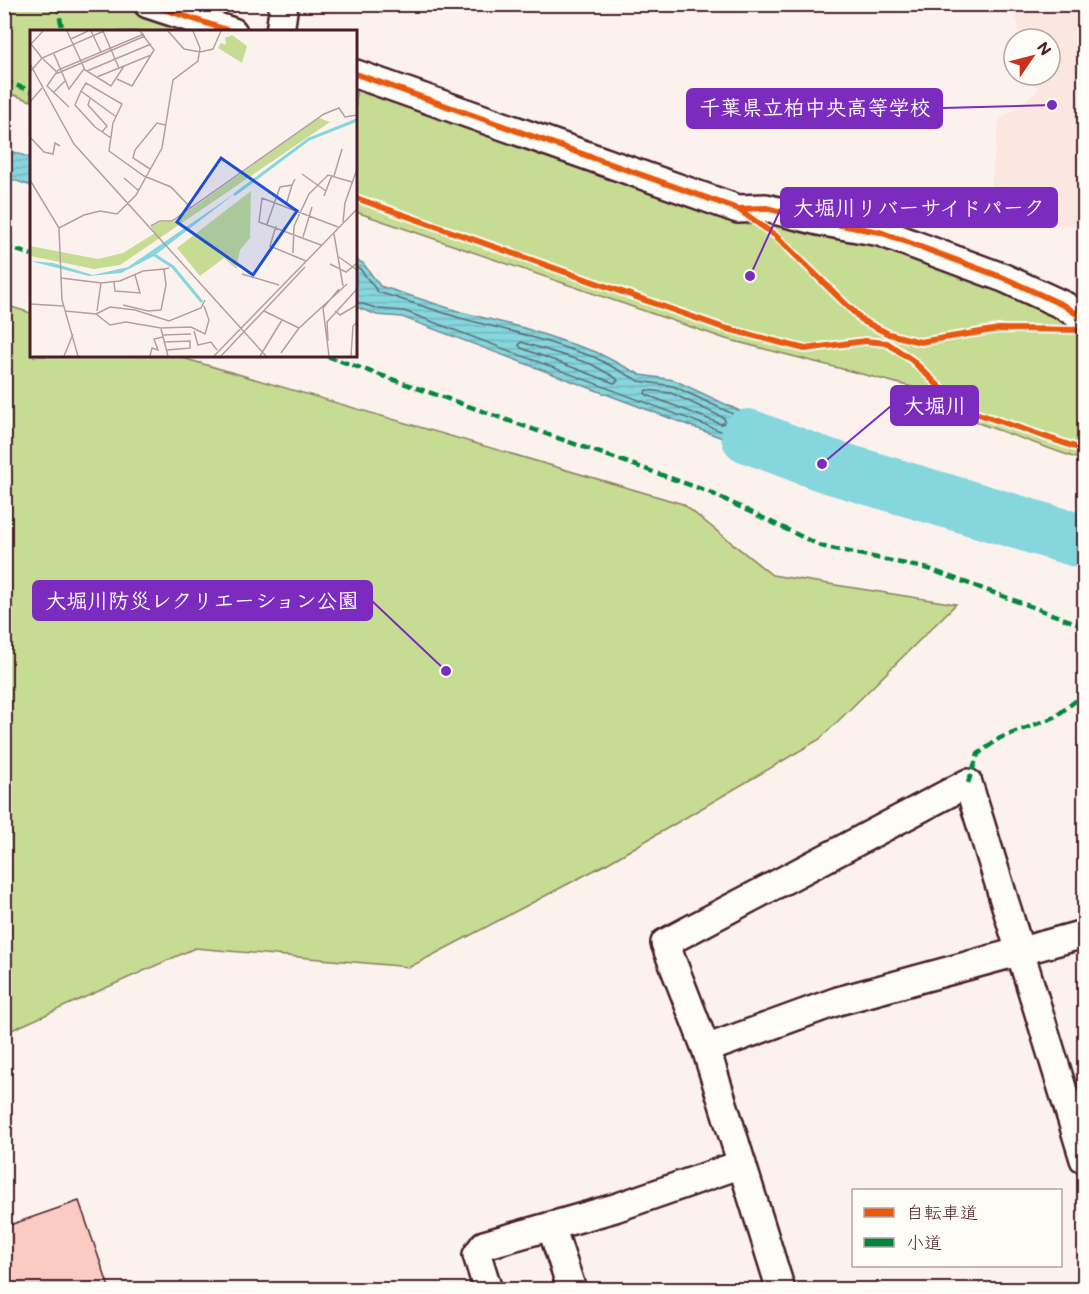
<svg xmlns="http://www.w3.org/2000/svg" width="1089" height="1294" font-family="'Balsamiq Sans','Klee One',sans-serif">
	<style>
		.built { fill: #fbe6e0 }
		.green { fill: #c5dc92; stroke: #887e5e; stroke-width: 1.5 }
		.water { fill: url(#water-rules); stroke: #6d8d96; stroke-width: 1.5 }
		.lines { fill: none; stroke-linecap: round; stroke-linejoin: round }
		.shore { stroke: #626872; stroke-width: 1.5 }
		.river { stroke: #85d6dd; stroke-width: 54 }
		.building { fill: #facac3; stroke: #4a1f2b; stroke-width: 1.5 }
		.street-casing { stroke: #4a1f2b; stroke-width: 32 }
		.street { stroke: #fdfcf7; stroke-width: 27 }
		.quiet { stroke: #00873e; stroke-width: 4.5; stroke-dasharray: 9 4.5; stroke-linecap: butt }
		.cycleway-casing { stroke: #fdfcf7; stroke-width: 10 }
		.cycleway { stroke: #e8590c; stroke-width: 6 }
		.inset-river { fill: none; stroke: #85d6dd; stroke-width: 3 }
		.inset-road { fill: none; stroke: #b59e9f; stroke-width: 1.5 }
		.view { fill: #1d4ed8; fill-opacity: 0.15; stroke: #1d4ed8; stroke-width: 3 }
		.inset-edge { fill: none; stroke: #4a1f2b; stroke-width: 3 }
		.leader { fill: none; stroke: #7b2cbf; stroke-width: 2 }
		.callout-dot { fill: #7b2cbf; stroke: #fdfcf7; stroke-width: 2 }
		.callout { fill: #7b2cbf; stroke: #7b2cbf; stroke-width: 2 }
		.callout-label { font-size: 21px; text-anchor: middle; font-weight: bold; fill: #fff }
	</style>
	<defs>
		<pattern id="water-rules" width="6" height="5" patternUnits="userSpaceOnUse" patternTransform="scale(1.5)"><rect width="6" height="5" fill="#85d6dd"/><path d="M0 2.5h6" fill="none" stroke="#74b7be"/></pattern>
	</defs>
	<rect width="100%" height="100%" fill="#fcf2ed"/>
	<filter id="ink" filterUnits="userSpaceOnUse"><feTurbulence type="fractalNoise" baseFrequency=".0167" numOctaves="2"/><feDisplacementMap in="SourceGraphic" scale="12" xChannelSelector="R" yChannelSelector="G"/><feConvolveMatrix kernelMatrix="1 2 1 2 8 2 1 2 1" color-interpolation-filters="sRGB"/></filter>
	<g filter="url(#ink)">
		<path class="built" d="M1012 5H1084V227L987 218 999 120 1038 91 1033 75H1050V39H1022Z"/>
		<path class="green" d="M5 5H116L195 31 32 32 31 101 5 92Z
			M356 88 456 122 864 239 1054 312 1084 338V461L981 424 912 387 726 339 356 212Z
			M5 305 31 313 32 356H176L683 504 772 575 956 604 820 739 608 863 410 967 195 948 5 1033Z"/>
		<path class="water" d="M4 149 31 158V186L5 177Z
			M356 260 363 263 380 286 461 312 524 328 596 352 641 375 674 380 821 449 815 473 402 317 377 315 356 307Z"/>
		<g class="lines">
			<path class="shore" d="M356 267 360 269 378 292 460 318 522 334 594 357 639 381 673 386 812 451 813 454 812 462 808 464 404 311 379 309 356 302
				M521 342 591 364 616 378 618 381 614 383 521 348 519 345Z
				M646 390 671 393 724 418 725 422 721 424 647 395 645 393Z"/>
			<path class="river" d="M748 436 822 464 1084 542"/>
		</g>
		<path class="building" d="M79 1201 110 1290H4V1227Z"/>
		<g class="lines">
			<g class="street-casing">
				<path id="street" d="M148 4 233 32
					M280 32 284 4
					M356 74 738 209 766 208 818 221 880 232 1004 278 1065 306 1084 319
					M706 1049 838 1001 1084 934
					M551 1226 572 1290
					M488 1290 477 1255 484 1245 615 1208 742 1164
					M781 1290 706 1049 665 943 968 783 1084 1159"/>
			</g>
			<use href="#street" class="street"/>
			<path class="quiet" d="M57 4 63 32
				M4 81 32 91
				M4 246 32 255
				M327 356 707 491 821 546 929 569 1084 626
				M968 783 978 754 1000 738 1055 717 1083 695 1084 691"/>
			<g class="cycleway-casing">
				<path id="cycleway" d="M148 4 233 32
					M356 74 738 209 766 208 818 221 880 232 1004 278 1065 306 1084 319
					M356 198 724 328 805 349 865 341 887 343 912 360 961 408 1084 450
					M738 209 776 236 863 321 889 334 920 342 999 329 1084 330"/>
			</g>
			<use href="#cycleway" class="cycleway"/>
		</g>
	</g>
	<g transform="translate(30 30)">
		<rect width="327" height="327" fill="#fcf2ed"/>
		<path d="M289 88 300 92 90 235 64 239 0 226V216L68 229 93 223 125 203 121 197 131 192H143ZM221 161 220 208 210 220 206 239 194 228 170 246 147 218Z" fill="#c5dc92"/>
		<path d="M202 5 217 16 212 33 188 18 191 13 196 15 195 8Z" fill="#c5dc92"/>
		<path d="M207 162 124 226 91 243 59 246 0 231 23 233 63 245 98 237Z" fill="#85d6dd"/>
		<path class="inset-river" d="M204 165 279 109 327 90M123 224 143 237 172 272"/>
		<path class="inset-road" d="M37 1 55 40 81 56 94 36M61 1 71 22M73 1 89 38M138 1 154 19 170 22 183 19 191 1M41 9 58 1M24 24 39 59 54 39M12 28 1 14 13 1M13 29 28 43 115 6M0 34 44 114 236 326M57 41 121 14M0 42 12 28 74 1M67 47 121 25M87 49 102 56 124 20 110 1M51 61 45 75 65 97 81 108M23 63 36 50M60 69 58 75 77 96 72 102M0 72 12 58M39 77 17 56 28 40 114 4M85 86 51 61 56 53 92 74 83 93 79 121 114 146 141 157 161 178M0 107 14 122 23 124 25 113 30 116M120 139 103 128 105 120 127 93 135 95M272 144 296 161M304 146 312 119M94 148 109 161M0 150 29 198 32 270 48 326M294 166 302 145M256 175 262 155M313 192 315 173 327 139M237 194 250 157 262 155 265 149M121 196 130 191H142L294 84 309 78 315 87 327 85M246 196 240 216 276 231M29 198 54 185 70 181 87 184 106 165 132 118 143 50 168 31 170 18 163 1M304 204 313 256M273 207 282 177M291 215 229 192 232 168 308 197M263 223 264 196 279 164 298 145 322 152M309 227 327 240M300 234 316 242 327 233M212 244 249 255M31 248 71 253 67 281M84 252 85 261 110 263 105 245M71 253 90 251 113 241 134 239M0 274 33 276M93 275 118 281 131 280 136 255 134 239 139 238M35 281 66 284 80 295 96 292 131 298 161 297 175 304 179 290 174 276M234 281 269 298 317 254M305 281 310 285 327 275M66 284 80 277 105 280 139 291 171 278 175 270M131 299 138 326M164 301 168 315 181 312 187 320M133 305 161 304M298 311 297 292 327 259M134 312 160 311V318L137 320M251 323 269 298M34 326 43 304M120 326 122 318 128 320 124 309 133 307M184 326 327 179M191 326 275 237M230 326 252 290M299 326 293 278 309 259M321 326 323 296 327 292"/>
		<path class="view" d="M191 128 267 181 223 245 147 192Z"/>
		<rect width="327" height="327" class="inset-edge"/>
	</g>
	<path class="leader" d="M1052 105L942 108M750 276L781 208M822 464L891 406M446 671L372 601"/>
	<g class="callout-dot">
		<circle cx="1052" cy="105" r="6"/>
		<circle cx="750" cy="276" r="6"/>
		<circle cx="822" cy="464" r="6"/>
		<circle cx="446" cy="671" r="6"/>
	</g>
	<g class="callout">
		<rect x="687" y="89" width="255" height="39" rx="6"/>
		<rect x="781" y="188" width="276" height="39" rx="6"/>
		<rect x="891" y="386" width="87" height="39" rx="6"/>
		<rect x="33" y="581" width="339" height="39" rx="6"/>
	</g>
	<g class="callout-label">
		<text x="815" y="115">千葉県立柏中央高等学校</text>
		<text x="919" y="215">大堀川リバーサイドパーク</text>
		<text x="935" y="413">大堀川</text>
		<text x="202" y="608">大堀川防災レクリエーション公園</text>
	</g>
	<rect width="1089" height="1294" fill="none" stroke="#fdfcf7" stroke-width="24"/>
	<rect x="12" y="12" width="1065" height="1270" fill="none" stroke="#4a1f2b" stroke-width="2" filter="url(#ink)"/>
	<rect x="852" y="1189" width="210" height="78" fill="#fdfcf7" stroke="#b5a4a5" stroke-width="1.5"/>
	<rect x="864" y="1208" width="30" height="9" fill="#e8590c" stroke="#b5a4a5" stroke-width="1.5"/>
	<text x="906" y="1219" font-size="18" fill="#4a1f2b">自転車道</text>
	<rect x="864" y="1238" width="30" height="9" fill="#00873e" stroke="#b5a4a5" stroke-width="1.5"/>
	<text x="906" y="1249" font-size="18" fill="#4a1f2b">小道</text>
	<g transform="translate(1032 57) rotate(55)"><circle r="28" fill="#fdfcf7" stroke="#b5a4a5" stroke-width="1.5"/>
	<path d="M0-4.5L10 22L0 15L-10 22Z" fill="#c8321e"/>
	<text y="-9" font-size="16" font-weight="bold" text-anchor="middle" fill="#4a1f2b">N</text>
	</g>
</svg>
